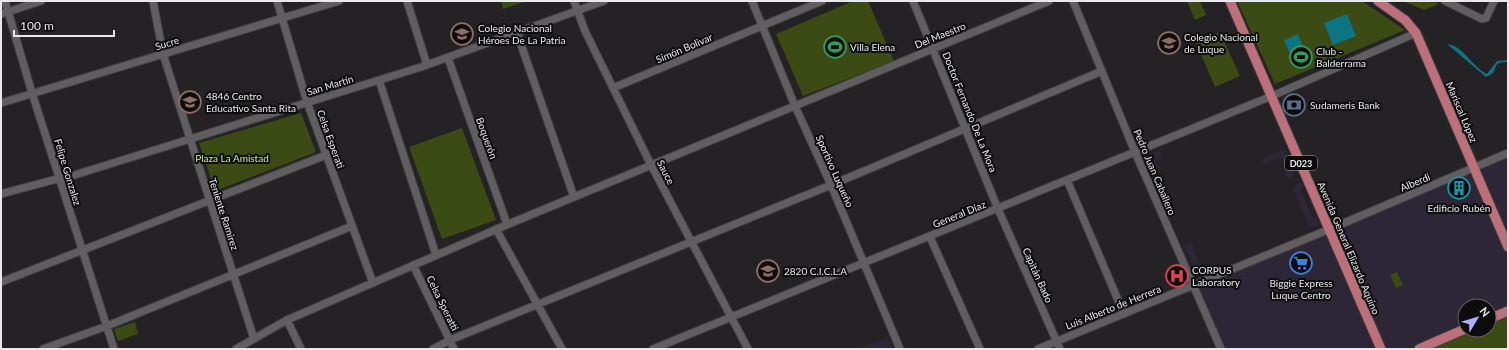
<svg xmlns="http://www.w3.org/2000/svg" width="1509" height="350" font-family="Lato,sans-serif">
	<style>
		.commercial { fill: #2d2636 }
		.green { fill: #3c4a14 }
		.water { fill: #0c7583 }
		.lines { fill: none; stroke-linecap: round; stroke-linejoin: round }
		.minor-casing { stroke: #424043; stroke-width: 9 }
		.major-casing { stroke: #424043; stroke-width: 11 }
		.minor { stroke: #615e62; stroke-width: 7 }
		.major { stroke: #bd707a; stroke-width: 9 }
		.labels { text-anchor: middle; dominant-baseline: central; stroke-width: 4; stroke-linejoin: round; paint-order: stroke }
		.shield { fill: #0d0c0d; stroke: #a7a6a8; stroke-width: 1 }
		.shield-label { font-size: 9px; font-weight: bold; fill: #e9e8ea }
		.poi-label { font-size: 10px; fill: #e9e8ea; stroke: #0d0c0d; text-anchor: start }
		.street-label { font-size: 10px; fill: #e9e8ea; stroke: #0d0c0d }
		.park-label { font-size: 10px; fill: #cceb80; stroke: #0d0c0d }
	</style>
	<rect width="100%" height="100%" fill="#242224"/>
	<path class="commercial" d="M1284 149 1287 157 1280 160 1279 158 1264 165 1261 159Z
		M1159 150 1163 159 1156 162 1161 172 1153 175 1145 157Z
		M1508 157V236L1481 170 1484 167Z
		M1290 167 1294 176 1288 179 1284 170Z
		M1470 174 1474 177 1508 256V307L1489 315V306H1465V325L1410 349H1386L1336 232 1338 230Z
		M1301 182 1304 188 1295 193 1292 187Z
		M1301 191 1312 217 1316 216 1320 224 1310 228 1295 194Z
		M1326 235 1376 349H1225L1200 290V287Z
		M1191 242 1203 271 1196 273 1184 245Z
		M888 337 892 349H858Z"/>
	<path class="green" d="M501 1H523V2L503 9Z
		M853 1H868L894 61 803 96 776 34Z
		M1187 1H1200L1206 15 1195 20Z
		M1237 1H1362L1405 30 1275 84Z
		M1403 1H1433L1439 4 1424 10Z
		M1220 32 1240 76 1215 87 1196 43Z
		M301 113 316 152 215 191 199 143Z
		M462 128 496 220 442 239 409 147Z
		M1397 272 1403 285 1396 288 1390 275Z
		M1508 315V349H1429L1473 330H1489V323Z
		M135 322 138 334 118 341 114 329Z"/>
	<path class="water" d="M1347 14 1356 36 1333 45 1324 23Z
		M1298 34 1307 57 1294 63 1284 40Z
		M1447 44C1463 45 1473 68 1487 74L1497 61 1508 60V62H1502L1497 64 1493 73 1486 77Z"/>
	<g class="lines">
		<g class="minor-casing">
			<path id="minor" d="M5 1 32 93 114 349
				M153 1 163 54 254 339
				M277 1 307 102 373 283
				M407 1 427 65
				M574 1 585 31 651 165 748 349
				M752 1 795 106 831 185 900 349
				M913 1 998 209 1060 349
				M1073 1 1135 152 1221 349
				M1445 1 1482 19 1486 18 1494 1
				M1 14 41 1
				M517 33 574 197
				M448 58 507 224
				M379 80 436 255
				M613 88 822 1
				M1 103 339 1
				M1067 180 1124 314
				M1 194 53 180 65 178 421 67 604 1
				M496 229 562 349
				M930 237 980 349
				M413 265 454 349
				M1 282 326 155
				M287 320 301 349
				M43 349 107 326 352 226
				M236 349 287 320 511 223 1049 1
				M433 349 450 340 831 185 1102 71
				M653 349 1272 96 1416 33
				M1038 349 1330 229 1508 153"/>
		</g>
		<g class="major-casing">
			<path id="major" d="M1230 1 1381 349
				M1378 1 1405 20 1416 33 1508 247
				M1489 319 1508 311
				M1419 349 1465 329"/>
		</g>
		<use href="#minor" class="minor"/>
		<use href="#major" class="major"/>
	</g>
	<defs>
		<g id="school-ring" transform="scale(1.15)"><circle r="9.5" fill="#0d0c0d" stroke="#8d6e63" stroke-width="1.5"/><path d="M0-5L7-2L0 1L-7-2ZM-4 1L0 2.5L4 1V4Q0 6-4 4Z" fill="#8d6e63"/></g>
		<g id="stadium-ring" transform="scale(1.15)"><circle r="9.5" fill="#0d0c0d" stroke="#2e9e5b" stroke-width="1.5"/><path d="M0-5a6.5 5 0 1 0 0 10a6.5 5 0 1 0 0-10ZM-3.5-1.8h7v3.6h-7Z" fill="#2e9e5b"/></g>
		<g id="bank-ring" transform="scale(1.15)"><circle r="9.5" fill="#0d0c0d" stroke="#5c6f8a" stroke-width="1.5"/><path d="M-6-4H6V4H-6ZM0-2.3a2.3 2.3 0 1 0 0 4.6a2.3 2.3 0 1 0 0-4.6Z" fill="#5c6f8a"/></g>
		<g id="building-ring" transform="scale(1.15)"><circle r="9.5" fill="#0d0c0d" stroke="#0f9aa8" stroke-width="1.5"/><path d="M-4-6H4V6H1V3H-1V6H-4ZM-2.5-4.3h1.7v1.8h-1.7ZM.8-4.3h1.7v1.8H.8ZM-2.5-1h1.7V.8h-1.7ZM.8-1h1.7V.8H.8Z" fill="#0f9aa8"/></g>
		<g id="supermarket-ring" transform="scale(1.15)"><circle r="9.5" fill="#0d0c0d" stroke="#3f7fe0" stroke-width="1.5"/><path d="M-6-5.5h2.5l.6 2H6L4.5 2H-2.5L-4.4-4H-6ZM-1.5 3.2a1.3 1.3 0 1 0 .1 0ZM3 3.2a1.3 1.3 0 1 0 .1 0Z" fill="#3f7fe0"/></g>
		<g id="hospital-ring" transform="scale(1.15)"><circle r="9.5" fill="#0d0c0d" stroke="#e0444e" stroke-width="1.5"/><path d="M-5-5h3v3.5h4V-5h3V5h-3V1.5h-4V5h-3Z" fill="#e0444e"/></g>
	</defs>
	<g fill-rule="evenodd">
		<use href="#school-ring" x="462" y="34"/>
		<use href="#school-ring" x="1169" y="43"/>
		<use href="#stadium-ring" x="835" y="47"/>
		<use href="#stadium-ring" x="1301" y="57"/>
		<use href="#school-ring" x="190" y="102"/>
		<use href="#bank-ring" x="1294" y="105"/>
		<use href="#building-ring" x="1459" y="188"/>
		<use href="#supermarket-ring" x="1301" y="263"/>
		<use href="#school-ring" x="768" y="271"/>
		<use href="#hospital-ring" x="1177" y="276"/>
	</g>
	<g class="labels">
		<rect class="shield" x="1285" y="156" width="32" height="14" rx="3"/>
		<g class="shield-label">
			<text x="1301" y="163">D023</text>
		</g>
		<g class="poi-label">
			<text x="478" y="28">Colegio Nacional<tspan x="478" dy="12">Héroes De La Patria</tspan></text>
			<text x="1184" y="37">Colegio Nacional<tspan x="1184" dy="12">de Luque</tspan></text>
			<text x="850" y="47">Villa Elena</text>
			<text x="1316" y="51">Club -<tspan x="1316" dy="12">Balderrama</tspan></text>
			<text x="206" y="96">4846 Centro<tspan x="206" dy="12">Educativo Santa Rita</tspan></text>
			<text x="1310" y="105">Sudameris Bank</text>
			<text x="1459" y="208" text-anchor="middle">Edificio Rubén</text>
			<text x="1192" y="270">CORPUS<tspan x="1192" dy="12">Laboratory</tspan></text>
			<text x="784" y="271">2820 C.I.C.L.A</text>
			<text x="1301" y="283" text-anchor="middle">Biggie Express<tspan x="1301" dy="12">Luque Centro</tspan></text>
		</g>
		<g class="street-label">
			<text transform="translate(940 35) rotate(-22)">Del Maestro</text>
			<text transform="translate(167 43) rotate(-17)">Sucre</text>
			<text transform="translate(684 48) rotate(-23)">Simón Bolivar</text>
			<text transform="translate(330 85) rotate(-17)">San Martín</text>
			<text transform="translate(970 112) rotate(68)">Doctor Fernando De La Mora</text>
			<text transform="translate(1462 112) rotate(67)">Mariscal López</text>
			<text transform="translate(487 138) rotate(70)">Boquerón</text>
			<text transform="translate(331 139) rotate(70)">Celsa Esperati</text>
			<text transform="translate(835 171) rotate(66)">Sportivo Luqueño</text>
			<text transform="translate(68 172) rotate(73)">Felipe Gonzalez</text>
			<text transform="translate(666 172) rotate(62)">Sauce</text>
			<text transform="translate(1155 172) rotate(67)">Pedro Juan Caballero</text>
			<text transform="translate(1415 182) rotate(-23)">Alberdi</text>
			<text transform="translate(224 214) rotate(72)">Teniente Ramirez</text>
			<text transform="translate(959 214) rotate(-22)">General Díaz</text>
			<text transform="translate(1349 248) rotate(67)">Avenida General Elizardo Aquino</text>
			<text transform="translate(1038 275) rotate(66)">Capitán Bado</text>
			<text transform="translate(443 303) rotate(64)">Celsa Speratti</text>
			<text transform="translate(1113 307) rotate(-22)">Luis Alberto de Herrera</text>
		</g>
		<g class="park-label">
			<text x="232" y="158">Plaza La Amistad</text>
		</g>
	</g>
	<rect width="1509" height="350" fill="none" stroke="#e9e8ea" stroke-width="4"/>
	<g transform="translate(1477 318) rotate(52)"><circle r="19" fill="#0d0c0d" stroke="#656465"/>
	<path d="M0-3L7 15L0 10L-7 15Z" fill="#afaefa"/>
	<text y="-6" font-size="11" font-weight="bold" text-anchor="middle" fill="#e9e8ea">N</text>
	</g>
	<path d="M14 30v6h100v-6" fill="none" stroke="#e9e8ea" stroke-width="2"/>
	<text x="20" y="30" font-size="12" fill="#e9e8ea" stroke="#0d0c0d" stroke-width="3" paint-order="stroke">100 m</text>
</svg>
